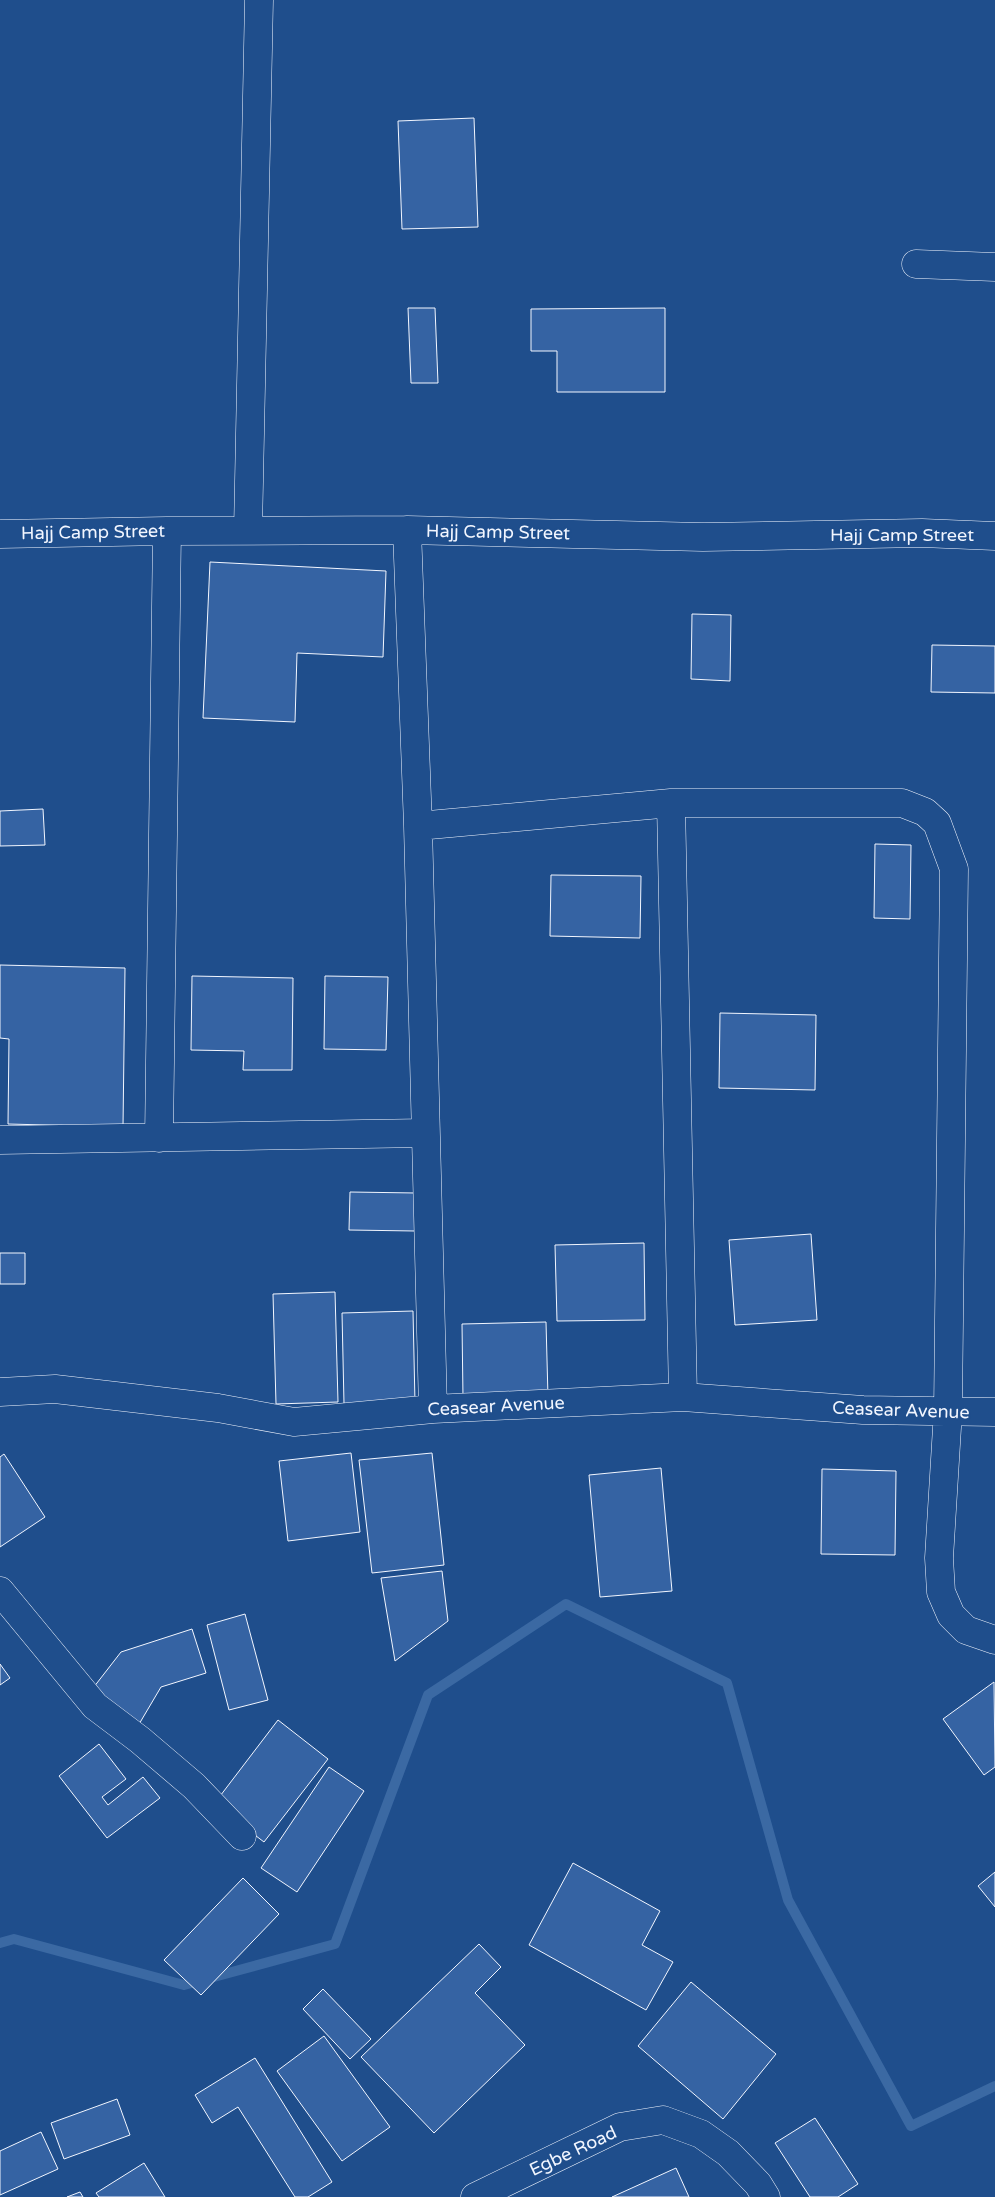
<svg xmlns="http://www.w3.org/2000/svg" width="995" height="2197" font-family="'Varela Round',sans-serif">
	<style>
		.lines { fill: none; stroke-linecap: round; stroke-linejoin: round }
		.stream { stroke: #3b69a3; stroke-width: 10 }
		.building { fill: #3563a3; stroke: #f2f6ff }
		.minor-casing { stroke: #f2f6ff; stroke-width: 29 }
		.minor { stroke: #1f4e8c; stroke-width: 28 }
		.labels { text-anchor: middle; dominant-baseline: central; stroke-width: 4; stroke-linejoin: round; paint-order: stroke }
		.street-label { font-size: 18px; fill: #f2f6ff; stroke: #1f4e8c }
	</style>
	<rect width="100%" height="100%" fill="#1f4e8c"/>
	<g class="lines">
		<path class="stream" d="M0 1943 14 1939 184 1985 335 1944 428 1695 566 1604 727 1683 788 1900 911 2126 995 2086"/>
	</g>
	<path class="building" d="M474 118 478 227 402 229 398 121Z
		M408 308H435L438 383H411Z
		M665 308V392H557V351H531V309Z
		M210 562 386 571 383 657 297 653 295 722 203 718Z
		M692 614 731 615 730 681 691 679Z
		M932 645 995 646V693L931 692Z
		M43 809 45 845 0 846V811Z
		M875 844 911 845 910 919 874 918Z
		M551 875 641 876 640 938 550 936Z
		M0 965 125 968 123 1127 8 1124 9 1039 0 1038Z
		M192 976 293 978 292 1070H243L244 1051 191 1050Z
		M325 976 388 977 386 1050 324 1049Z
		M720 1013 816 1015 815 1090 719 1088Z
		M350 1192 416 1193 415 1231 349 1230Z
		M811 1234 817 1320 735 1325 729 1240Z
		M644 1243 645 1320 557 1321 555 1245Z
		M0 1253H25V1284H0Z
		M335 1292 338 1402 276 1404 273 1294Z
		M413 1311 415 1403 344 1404 342 1313Z
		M546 1322 548 1397 463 1398 462 1324Z
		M351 1453 360 1532 288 1541 279 1461Z
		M432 1453 444 1565 372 1573 359 1460Z
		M4 1454 45 1517 0 1547V1457Z
		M661 1468 672 1591 600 1597 589 1475Z
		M822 1469 896 1471 895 1555 821 1554Z
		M442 1571 448 1621 395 1661 381 1578Z
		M245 1614 268 1700 229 1710 207 1625Z
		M192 1629 206 1673 161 1687 135 1731 90 1692 121 1652Z
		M0 1664 10 1678 0 1685Z
		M994 1682 995 1767 984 1775 943 1719Z
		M278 1720 328 1759 264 1842 214 1804Z
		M99 1744 126 1779 102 1797 108 1805 143 1777 160 1798 107 1838 59 1776Z
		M329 1767 364 1791 297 1892 261 1868Z
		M573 1863 660 1911 642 1945 673 1962 646 2010 529 1945Z
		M995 1872V1907L978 1886Z
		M243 1878 279 1914 201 1995 164 1960Z
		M479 1944 501 1967 475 1993 525 2045 434 2133 361 2057Z
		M691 1982 776 2054 723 2119 638 2046Z
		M323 1989 371 2039 350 2059 303 2009Z
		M324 2036 390 2127 342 2161 277 2071Z
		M255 2058 332 2182 308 2197H295L238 2107 212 2123 195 2095Z
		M117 2099 130 2135 64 2159 51 2123Z
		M815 2118 858 2184 838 2197H810L775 2143Z
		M41 2132 58 2169 0 2195V2151Z
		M144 2163 165 2197H99L96 2193Z
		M676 2168 689 2197H612Z
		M80 2192 83 2197H67Z"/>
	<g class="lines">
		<g class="minor-casing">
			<path id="minor" d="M916 264 995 267
				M248 530 259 0
				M407 530 418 826 433 1409
				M0 534 167 531 407 530 703 537 922 533 995 536
				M671 803 683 1397
				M418 826 671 803H902L925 812 937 823 954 869 948 1411 939 1558 941 1592 951 1615 966 1630 995 1640
				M159 1138 167 531
				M0 1140 425 1133
				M0 1392 55 1389 218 1408 294 1422 433 1409 683 1397 863 1410 995 1412
				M0 1591 95 1706 140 1740 194 1786 242 1836
				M475 2197 620 2127 663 2120 701 2134 728 2153 758 2184 766 2197"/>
		</g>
		<use href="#minor" class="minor"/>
	</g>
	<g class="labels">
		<g class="street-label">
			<text transform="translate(93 532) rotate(-1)">Hajj Camp Street</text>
			<text transform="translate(498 532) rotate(1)">Hajj Camp Street</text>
			<text x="902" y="535">Hajj Camp Street</text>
			<text transform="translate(496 1406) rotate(-3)">Ceasear Avenue</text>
			<text transform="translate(901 1410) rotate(2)">Ceasear Avenue</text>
			<text transform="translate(573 2151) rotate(-25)">Egbe Road</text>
		</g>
	</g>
</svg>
